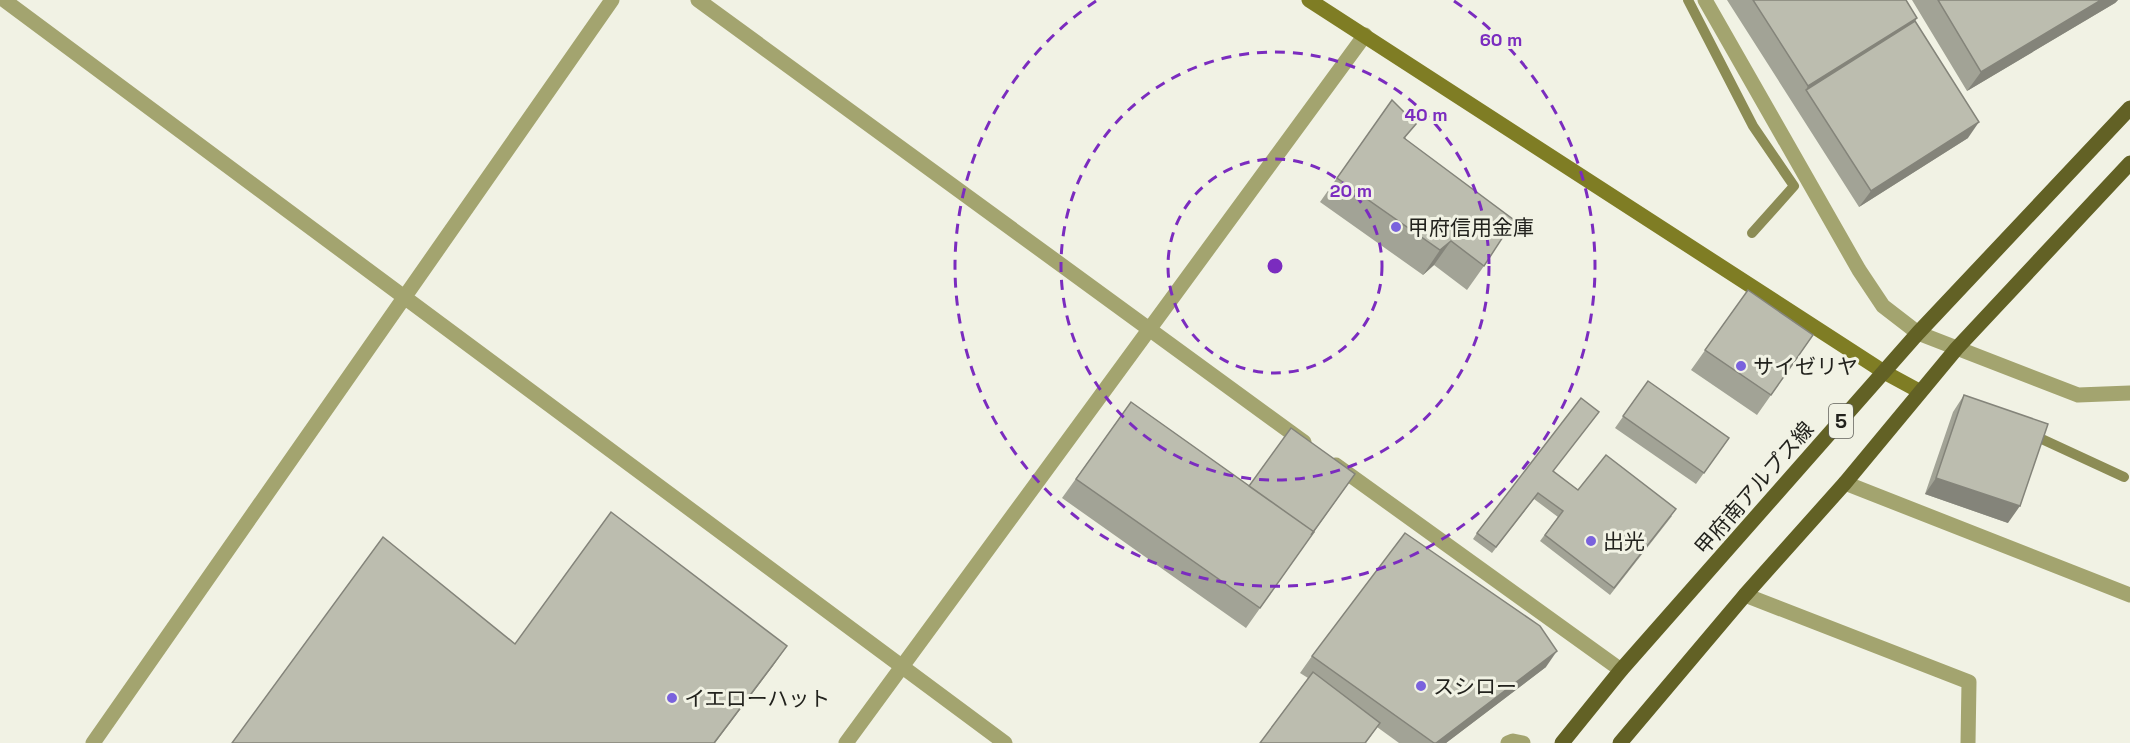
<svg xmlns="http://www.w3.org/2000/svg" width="2130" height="743" font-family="'Space Grotesk','Noto Sans JP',sans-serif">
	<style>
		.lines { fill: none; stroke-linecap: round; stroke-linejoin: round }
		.stream { stroke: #8c8c55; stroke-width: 10 }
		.lane { stroke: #a3a46f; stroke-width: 15 }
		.street { stroke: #a3a46f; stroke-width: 15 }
		.secondary { stroke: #7f7d24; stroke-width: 15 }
		.primary { stroke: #626125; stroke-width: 15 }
		.wall { fill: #a2a396 }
		.shaded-wall { fill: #84847a }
		.building { fill: #bcbdaf; stroke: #84847a; stroke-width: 1.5 }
		.ring { fill: none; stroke: #7b2cbf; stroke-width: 3; stroke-dasharray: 10 8 }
		.poi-dot { fill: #7a62dd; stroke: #f1f2e4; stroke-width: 2 }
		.labels { text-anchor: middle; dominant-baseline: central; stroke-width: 6; stroke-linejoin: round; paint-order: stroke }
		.shield { fill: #f1f2e4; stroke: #606059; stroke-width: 1.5 }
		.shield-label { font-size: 20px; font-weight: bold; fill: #22221d }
		.poi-label { font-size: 21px; fill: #22221d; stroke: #f1f2e4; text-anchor: start }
		.street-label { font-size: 21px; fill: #22221d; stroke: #f1f2e4 }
		.centre { fill: #7b2cbf; stroke: #f1f2e4; stroke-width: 3 }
		.ring-label { font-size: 18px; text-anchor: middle; font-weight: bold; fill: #7b2cbf; stroke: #f1f2e4; stroke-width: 6; stroke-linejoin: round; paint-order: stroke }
	</style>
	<rect width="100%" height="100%" fill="#f1f2e4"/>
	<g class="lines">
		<path class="stream" d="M1688 0 1753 126 1794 186 1752 233
			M2031 434 2124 477"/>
		<path class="lane" d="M1745 595 1969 682 1968 743"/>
		<path class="street" d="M4 0 1005 743
			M698 0 1304 442
			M1705 0 1859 270 1883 306 1918 333 2078 395 2130 393
			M1336 465 1621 670
			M1845 483 2130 595
			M93 743 612 0
			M846 743 1365 35
			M1508 743 1513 741 1523 743"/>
		<path class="secondary" d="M1309 0 1884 372 1919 391"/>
		<path class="primary" d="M1562 743 1621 670 1918 333 2130 108
			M1620 743 1745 595 1845 483 1957 348 2130 163"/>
	</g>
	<path class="wall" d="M1727 0H1906L1917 18 1915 21 1968 138 1859 207Z
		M1912 0H2118L2115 3 1967 91Z
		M1392 100 1406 139 1484 266 1467 290 1434 265 1423 275 1320 202Z
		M1748 290 1813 335 1757 415 1691 370Z
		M1648 381 1729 438 1696 484 1615 428Z
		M1964 395 2008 523 1925 494 1953 412Z
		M1131 402 1249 486 1355 474 1246 628 1062 498Z
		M1553 471 1578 490 1672 516 1610 595 1540 541 1558 517 1534 499 1492 553 1473 539 1477 533Z
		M1312 656 1546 667 1446 743H1399L1377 727 1366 743H1260L1308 678 1300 673Z"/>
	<path class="shaded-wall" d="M2101 0H2118L2115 3 1967 91 1981 72Z
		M1917 18 1903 38 1806 90 1808 86Z
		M1979 122 1968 138 1859 207 1871 191Z
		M1451 241 1434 265 1423 275 1440 250Z
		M1936 478 2020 506 2008 523 1925 494Z
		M787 646 773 666 715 743H714Z
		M1557 651 1546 667 1446 743H1436Z"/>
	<path class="building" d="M1753 0H1906L1917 18 1808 86Z
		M1938 0H2101L1981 72Z
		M1915 21 1979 122 1871 191 1806 90Z
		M1392 100 1416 124 1404 138 1514 220 1484 266 1451 241 1440 250 1337 178Z
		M1748 290 1813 335 1771 395 1705 350Z
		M1648 381 1729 438 1704 473 1623 416Z
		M1964 395 2048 424 2020 506 1936 478Z
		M1581 398 1599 412 1553 471 1578 490 1606 455 1676 509 1614 588 1545 535 1563 511 1538 493 1496 547 1477 533Z
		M1131 402 1314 532 1260 608 1076 479Z
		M1291 428 1355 474 1311 535 1314 532 1249 486Z
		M611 512 787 646 714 743H232L383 537 515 644Z
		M1405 533 1540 626 1557 651 1436 743H1434L1312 656Z
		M1313 672 1380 723 1365 743H1260Z"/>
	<g class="ring">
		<circle cx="1275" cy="266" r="107"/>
		<circle cx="1275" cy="266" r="214"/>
		<path d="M1454 1A320 320 0 1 1 1096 1"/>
	</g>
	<g class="poi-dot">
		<circle cx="1396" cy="227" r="6"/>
		<circle cx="1741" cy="366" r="6"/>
		<circle cx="1591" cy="541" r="6"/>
		<circle cx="1421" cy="686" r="6"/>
		<circle cx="672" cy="698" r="6"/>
	</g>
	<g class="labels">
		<rect class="shield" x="1829" y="404" width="24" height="34" rx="4.5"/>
		<g class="shield-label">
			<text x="1841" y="421">5</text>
		</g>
		<g class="poi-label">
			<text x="1408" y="227">甲府信用金庫</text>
			<text x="1753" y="366">サイゼリヤ</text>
			<text x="1603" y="541">出光</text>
			<text x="1433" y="686">スシロー</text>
			<text x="684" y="698">イエローハット</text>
		</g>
		<g class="street-label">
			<text transform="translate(1754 488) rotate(-49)">甲府南アルプス線</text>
		</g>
	</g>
	<circle cx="1275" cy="266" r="9" class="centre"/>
	<g class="ring-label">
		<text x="1501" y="46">60 m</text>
		<text x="1426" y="121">40 m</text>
		<text x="1351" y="197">20 m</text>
	</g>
</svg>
